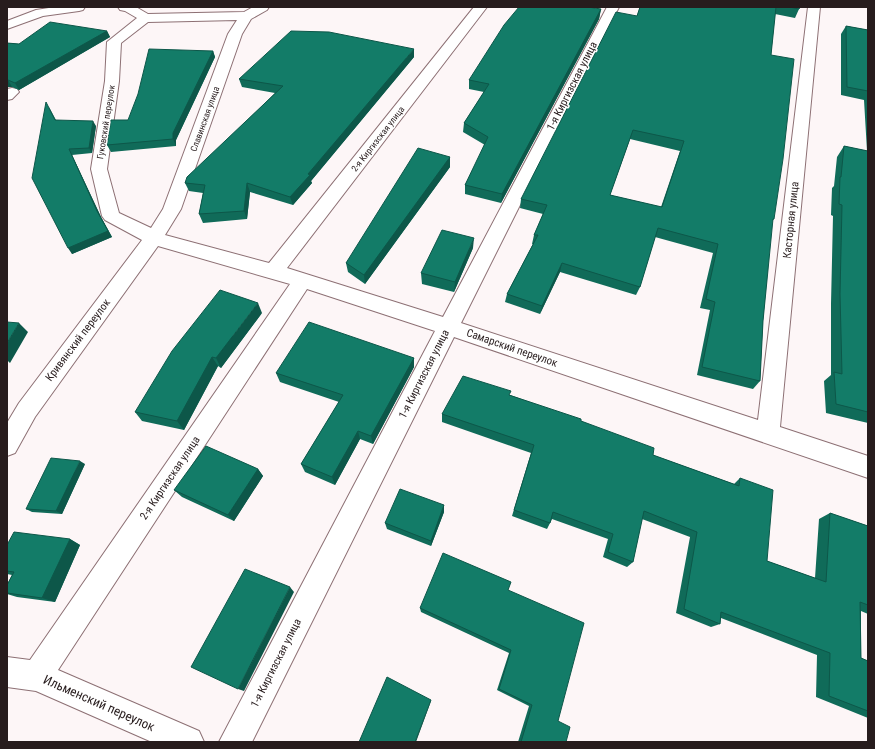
<svg xmlns="http://www.w3.org/2000/svg" width="875" height="749" font-family="'Roboto Condensed',sans-serif">
	<style>
		.lines { fill: none; stroke-linecap: round; stroke-linejoin: round }
		.minor-casing { stroke: #8d7074; stroke-width: 2 }
		.minor { fill: #fff; fill-rule: evenodd }
		.wall { fill: #106b59; fill-rule: evenodd }
		.shaded-wall { fill: #0d5749 }
		.building { fill: #137c68; stroke: #0d5749; fill-rule: evenodd }
		.labels { text-anchor: middle; dominant-baseline: central; stroke-width: 3; stroke-linejoin: round; paint-order: stroke }
		.far-street-label { font-size: 9px; fill: #271c1d; stroke: #fff }
		.street-label { font-size: 11px; fill: #271c1d; stroke: #fff }
		.near-street-label { font-size: 13px; fill: #271c1d; stroke: #fff }
	</style>
	<rect width="100%" height="100%" fill="#fdf6f7"/>
	<g class="lines">
		<g class="minor-casing">
			<path id="minor" d="M55 7H85L83 10 79 11 43 16 7 29V21L36 10Z
				M118 7H136L148 14 244 12 253 7H269L267 10 251 19 242 34 181 209 165 235 269 263 474 7H487L287 268 443 317 607 7H619L461 323 758 420 808 7H820L780 427 868 456V478L454 337 252 742H219L435 331 307 289 58 670 199 731 204 742H152L36 691 7 687V657L30 660 290 284 158 246 35 417 15 453 7 456V423L19 403 142 240 105 220 102 216 91 169 105 81 107 42 137 18 125 11 120 10ZM237 20 228 34 163 209 151 228 119 213 107 169 119 81 121 43 148 22Z
				M12 88 17 89 19 92 12 99 7 100V89Z"/>
		</g>
		<use href="#minor" class="minor"/>
	</g>
	<path class="wall" d="M640 7H800L799 9 795 18 775 14 771 55 774 219 772 221 763 321 760 381 753 389 697 375 710 310 700 308 713 253 655 237 640 287 636 295 560 272 540 314 505 302 507 294 533 244H532L534 235 543 214 520 208 521 199 637 16ZM630 139 680 151 661 207 610 195Z
		M601 9 599 19 501 203 465 194V185L485 145 463 132 464 123 484 92 469 89V80Z
		M846 26 868 30V423L826 413 824 381 831 375V304L833 216 831 215 832 188 834 186 837 157 844 146 867 151 864 100 841 95V34Z
		M107 31 110 37 19 90 12 87H7V43L19 44Z
		M213 51 215 57 176 140V146L111 152 107 145Z
		M414 57 311 181 312 183 293 205 250 192 247 219 203 223 199 214 203 193 189 191 185 183 275 93 242 87 239 79Z
		M49 107 56 120 96 126 92 153 72 155 101 217 112 237 72 254Z
		M450 157V167L365 284 348 272 346 263Z
		M473 248 454 292 422 284 421 273Z
		M262 313 221 368 218 366 184 430 142 421 135 412Z
		M414 358V367L373 444 360 439 335 485 305 472 301 464 339 402 280 382 276 373Z
		M510 395 581 421 653 455 734 484 740 478 767 561 815 578 819 519 830 513 868 526V614L861 611V658L868 661V718L816 697 817 655 721 618 720 624 711 627 676 613 690 537 642 519 633 562 627 567 603 557 608 539 552 519 547 529 512 516 531 453 442 422V414Z
		M85 464 62 514 32 512 26 509Z
		M258 469 263 476 234 521 182 497 174 490Z
		M444 505V512L431 546 387 529 385 523Z
		M70 539 80 545 55 602 17 597 7 594V585L12 575 7 574V545Z
		M508 590 558 721 566 742H518L529 706 497 690 509 653 421 612 420 608Z"/>
	<path class="shaded-wall" d="M601 9 599 19 501 203 502 194Z
		M107 31 110 37 19 90 15 83Z
		M414 49V57L311 181 312 183 293 205 290 197 308 174Z
		M213 51 215 57 176 140V146L173 139V133Z
		M7 80H8L12 87H7Z
		M93 121 96 126 92 153 89 148Z
		M69 149 72 155 101 217 112 237 72 254 68 248 97 211Z
		M450 157V167L365 284 364 275Z
		M247 183 250 192 247 219 244 211Z
		M474 238 473 248 454 292 455 282Z
		M562 263 560 272 540 314 542 306Z
		M258 303 262 313 221 368 216 358Z
		M19 323 28 332 10 363 7 360V343Z
		M212 357 218 366 184 430 177 421Z
		M414 358V367L373 444 371 436Z
		M358 431 360 439 335 485 332 477Z
		M80 461 85 464 62 514 56 511Z
		M258 469 263 476 234 521 228 515Z
		M444 505V512L431 546V541Z
		M70 539 80 545 55 602 42 598Z
		M290 587 294 592 244 691 238 689Z
		M431 700V701L416 742H415Z"/>
	<path class="building" d="M519 7H588L601 9 502 194 465 185 488 137 464 123 489 84 469 80 504 25Z
		M640 7H776L771 55 794 59 783 159 774 219H773L763 321 760 381 702 367 715 302 706 299 718 244 658 228 640 287 562 263 542 306 507 294 538 235H534L547 205 521 199 616 12 637 16ZM633 130 684 141 662 207 610 195Z
		M789 7H800L799 9Z
		M50 22 107 31 15 83 8 80H7V43L19 44Z
		M846 26 868 30V91L847 87Z
		M291 31 329 32 414 49 308 174 310 175 290 197 247 183 244 211 199 214 205 185 185 183 187 177 283 86 239 79Z
		M149 49 213 51 173 133V139L107 145 111 120H128L138 94Z
		M46 102 55 120 93 121 89 148 69 149 97 211 108 231 68 248 32 178Z
		M844 146 868 151V412L836 404 834 372 842 374 840 294 842 205 839 204 840 177H841Z
		M418 148 450 157 364 275 346 263Z
		M442 230 474 238 455 282 421 273Z
		M220 290 258 303 216 358 212 357 177 421 135 412 172 351Z
		M7 322 19 323 7 343Z
		M309 322 414 358 371 436 358 431 332 477 301 464 343 395 276 373Z
		M463 376 511 391 509 395 581 419V421L654 448 653 455 739 486 740 478 773 490 767 561 826 582 830 513 868 526V605L860 602 861 658 868 661V711L829 696 830 653 721 612 720 624 684 609 697 532 644 511 633 562 608 552 613 534 553 512 550 523 514 510 534 445 442 414Z
		M206 446 258 469 228 515 174 490Z
		M51 458 80 461 56 511 26 509Z
		M400 489 444 505 431 541 385 523Z
		M14 532 70 539 42 598 7 593V585L14 572 7 571V545Z
		M443 553 511 582 508 590 584 623 558 721 570 727 566 742H521L532 705 499 689 511 650 420 608Z
		M245 569 290 587 238 689 191 667Z
		M387 677 431 700 415 742H359Z"/>
	<g class="labels">
		<g class="far-street-label">
			<text transform="translate(205 119) rotate(-70)">Славинская улица</text>
			<text transform="translate(106 122) rotate(-81)">Гуковский переулок</text>
			<text transform="translate(378 139) rotate(-52)">2-я Киргизская улица</text>
		</g>
		<g class="street-label">
			<text transform="translate(572 86) rotate(-63)">1-я Киргизская улица</text>
			<text transform="translate(791 220) rotate(-84)">Касторная улица</text>
			<text transform="translate(78 340) rotate(-53)">Кривянский переулок</text>
			<text transform="translate(512 348) rotate(19)">Самарский переулок</text>
			<text transform="translate(424 374) rotate(-63)">1-я Киргизская улица</text>
			<text transform="translate(170 478) rotate(-56)">2-я Киргизская улица</text>
			<text transform="translate(276 663) rotate(-63)">1-я Киргизская улица</text>
		</g>
		<g class="near-street-label">
			<text transform="translate(99 703) rotate(24)">Ильменский переулок</text>
		</g>
	</g>
	<rect width="875" height="749" fill="none" stroke="#271c1d" stroke-width="16"/>
</svg>
